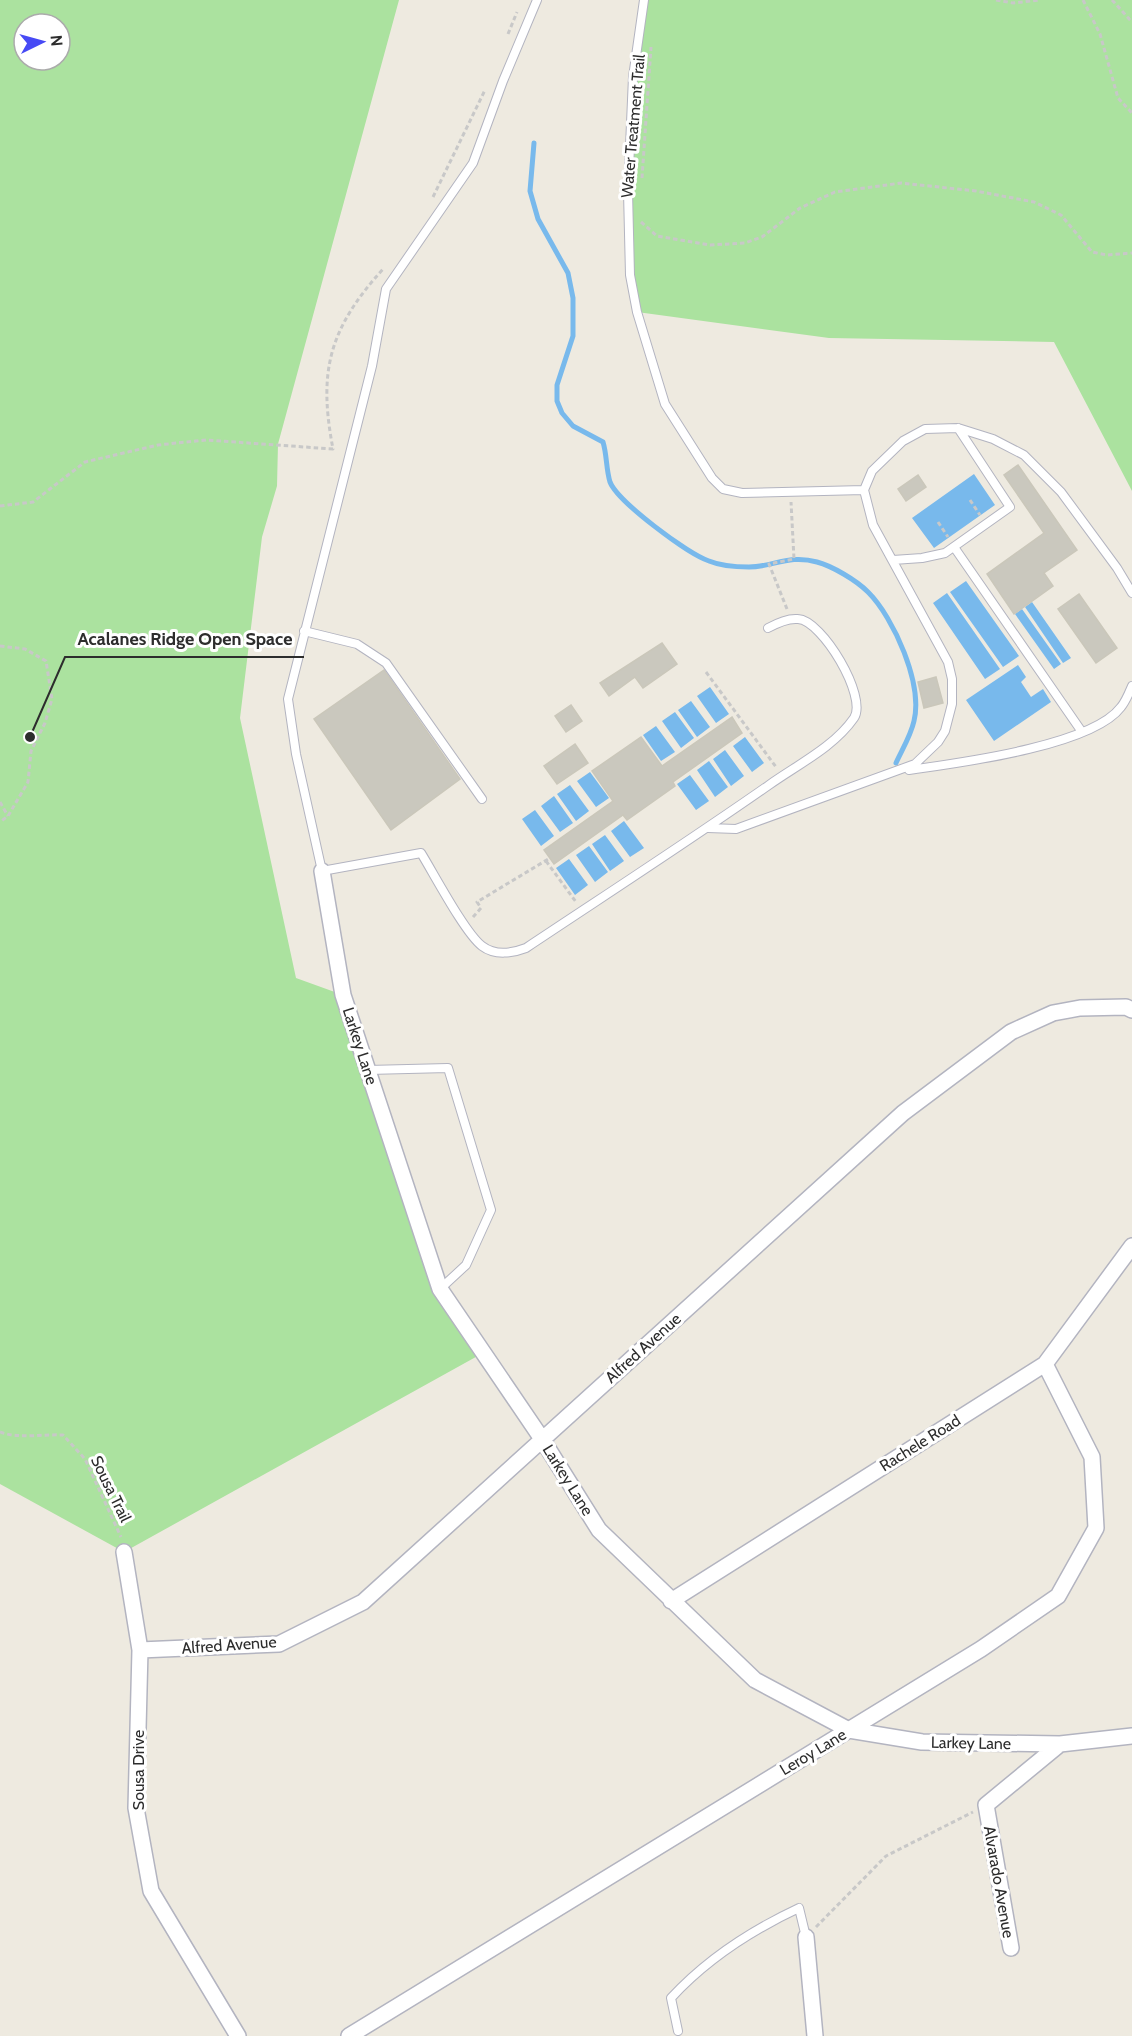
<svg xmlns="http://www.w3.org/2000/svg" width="1132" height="2036" font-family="Cabin,sans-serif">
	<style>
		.green { fill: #abe29f; fill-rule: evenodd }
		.water { fill: #78b9ec }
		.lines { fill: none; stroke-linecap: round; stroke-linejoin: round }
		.stream { stroke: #78b9ec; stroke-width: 5 }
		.building { fill: #cac8be; stroke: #cac7ba; stroke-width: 1.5 }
		.service-casing { stroke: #b3b4c0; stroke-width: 10 }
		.minor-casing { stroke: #b3b4c0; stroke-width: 18 }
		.path { stroke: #c8c8c8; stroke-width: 3; stroke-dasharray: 4.5 3; stroke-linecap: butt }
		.service { stroke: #fff; stroke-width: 8 }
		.minor { stroke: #fff; stroke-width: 15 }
		.labels { text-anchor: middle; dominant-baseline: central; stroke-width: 6; stroke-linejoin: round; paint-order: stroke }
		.street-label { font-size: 16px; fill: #2d2d2d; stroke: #fff }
		.leader { fill: none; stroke: #2d2d2d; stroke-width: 2 }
		.callout-dot { fill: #2d2d2d; stroke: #fff; stroke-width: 2 }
		.callout-label { font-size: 18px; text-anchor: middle; font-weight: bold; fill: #2d2d2d; stroke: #fff; stroke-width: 6; stroke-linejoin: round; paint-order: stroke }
	</style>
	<rect width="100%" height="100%" fill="#eeeae0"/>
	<path class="green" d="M0 0H399L278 444 277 486 262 537 240 718 296 978 343 995 440 1289 483 1353 124 1552 0 1484ZM24 24H60V60H24Z
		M644 0H1132V491L1054 342 829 338 637 312 630 275 633 77Z"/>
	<path class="water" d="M974 474 995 505 934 548 912 518Z
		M966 581 1019 656 1003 667 950 592Z
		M947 593 1000 669 985 679 933 603Z
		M1032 602 1071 658 1063 663 1025 607Z
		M1022 609 1061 664 1054 669 1015 614Z
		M1018 665 1026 677 1021 682 1031 697 1043 689 1051 702 994 741 966 700Z
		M710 687 729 714 716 723 697 696Z
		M691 701 710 727 697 737 678 710Z
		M675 712 694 738 681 748 662 721Z
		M656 726 675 752 661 761 643 735Z
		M745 737 764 763 752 772 733 746Z
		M725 750 744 776 731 786 713 759Z
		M709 761 728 787 715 797 697 770Z
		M590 772 609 798 596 807 577 781Z
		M690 775 709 801 696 810 677 784Z
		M570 785 589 811 576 821 557 794Z
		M554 796 573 823 560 832 541 806Z
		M535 810 554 836 541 846 522 819Z
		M624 821 644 848 630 857 611 831Z
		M605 835 624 861 610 871 592 844Z
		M589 846 608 872 595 882 576 855Z
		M569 859 588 885 575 895 556 868Z"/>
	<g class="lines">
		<path class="stream" d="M534 143 530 191 538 219 568 273 573 298V336L557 385V401L562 413 573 426 603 442C607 455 606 469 610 482 618 502 688 554 709 561 721 566 736 567 749 567 773 567 789 554 817 562 832 566 856 580 868 592 894 618 923 684 914 721 911 735 902 750 896 763"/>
	</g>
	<path class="building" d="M1018 465 1077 550 1044 573 1053 586 1014 614 987 574 1044 533 1004 475Z
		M918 475 926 487 906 501 898 489Z
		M1079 594 1117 648 1096 663 1058 609Z
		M662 643 677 664 643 688 635 677 609 696 600 683Z
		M384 670 460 779 391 830 314 719Z
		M936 677 943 703 924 708 918 682Z
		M571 705 582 721 566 732 555 716Z
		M732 717 742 733 673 782 675 786 627 820 623 815 554 864 544 850 613 801 592 771 641 737 662 766Z
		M575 744 588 763 557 784 544 766Z"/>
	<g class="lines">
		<g class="service-casing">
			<path id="service" d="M537 0 503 81 473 163 386 289 372 366 288 699 296 754 322 871 421 853C434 874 465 933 482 946 495 956 513 953 526 948 607 894 689 841 769 785 797 765 834 747 854 718 868 697 822 620 798 619 788 618 777 623 768 628
				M644 0 633 77 628 192 630 275 637 312 665 404 712 478 723 489 742 493 864 490
				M954 547 1082 732
				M893 560 922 558 945 553 1010 507 958 428
				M304 631 357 644 386 663 482 799
				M909 770C958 763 1092 746 1121 707 1126 701 1129 693 1132 686
				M708 828 736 829 915 764 938 742 945 731 952 704V679L948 662 873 525 864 490 872 471 903 441 925 429 958 428 993 439 1024 455 1061 492 1117 568 1132 593
				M368 1070 448 1068 491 1210 466 1265 440 1289
				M678 2031 671 1998C706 1960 752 1930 799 1908L806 1937"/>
		</g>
		<g class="minor-casing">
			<path id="minor" d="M322 871 343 995 440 1289 542 1439 599 1530 755 1680 849 1730 922 1742 1060 1744 1132 1736
				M124 1552 140 1650 136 1808 151 1891 238 2036
				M671 1601 1045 1364 1132 1246
				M140 1650 279 1644 363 1602 903 1113 1011 1032 1053 1013 1080 1008 1126 1007 1132 1010
				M806 1937 815 2036
				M1011 1948 986 1805 1060 1744
				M349 2036 981 1649 1058 1596 1096 1528 1092 1457 1045 1364"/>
		</g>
		<path class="path" d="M996 0 1013 3 1040 0
			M1083 0 1100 34 1118 98 1132 113
			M1112 0 1132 22
			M508 34 517 12
			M642 178 651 47
			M433 197 485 90
			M641 222 657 236 710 245 745 243 762 237 800 208 835 192 901 183 976 191 1034 202 1061 215 1092 252 1107 255 1132 253
			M970 500 980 515
			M0 506 33 502 85 462 158 445 206 440 333 449C318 371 329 329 383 269
			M938 522 948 537
			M787 609 769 564 794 559 791 502
			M0 646 25 649 46 661 52 699 45 723 31 751 28 782 8 816 0 822
			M706 672 776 767
			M0 802 8 816
			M546 861 576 902
			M473 917 481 908 477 902 550 858
			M0 1432C18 1439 43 1434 63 1435L85 1459 121 1537
			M816 1927 886 1856 973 1812"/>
		<use href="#service" class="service"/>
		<use href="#minor" class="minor"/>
	</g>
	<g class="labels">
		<g class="street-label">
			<text transform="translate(633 126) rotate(-85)">Water Treatment Trail</text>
			<text transform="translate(360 1046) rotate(72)">Larkey Lane</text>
			<text transform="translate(643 1348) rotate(-42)">Alfred Avenue</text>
			<text transform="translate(920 1443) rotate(-32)">Rachele Road</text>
			<text transform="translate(568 1480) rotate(58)">Larkey Lane</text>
			<text transform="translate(111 1489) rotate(64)">Sousa Trail</text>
			<text transform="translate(229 1645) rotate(-4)">Alfred Avenue</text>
			<text transform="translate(971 1743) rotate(1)">Larkey Lane</text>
			<text transform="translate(813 1752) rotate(-31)">Leroy Lane</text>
			<text transform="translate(138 1770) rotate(-90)">Sousa Drive</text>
			<text transform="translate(999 1882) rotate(80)">Alvarado Avenue</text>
		</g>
	</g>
	<path class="leader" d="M30 737L65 657H304"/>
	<circle class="callout-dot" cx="30" cy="737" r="6"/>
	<g class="callout-label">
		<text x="185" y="645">Acalanes Ridge Open Space</text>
	</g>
	<g transform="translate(42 42) rotate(85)"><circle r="28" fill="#ffffff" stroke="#ababab" stroke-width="1.5"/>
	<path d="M0-4.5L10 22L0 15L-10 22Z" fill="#474af5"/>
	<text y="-9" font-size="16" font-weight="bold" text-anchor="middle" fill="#2d2d2d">N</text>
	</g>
</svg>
